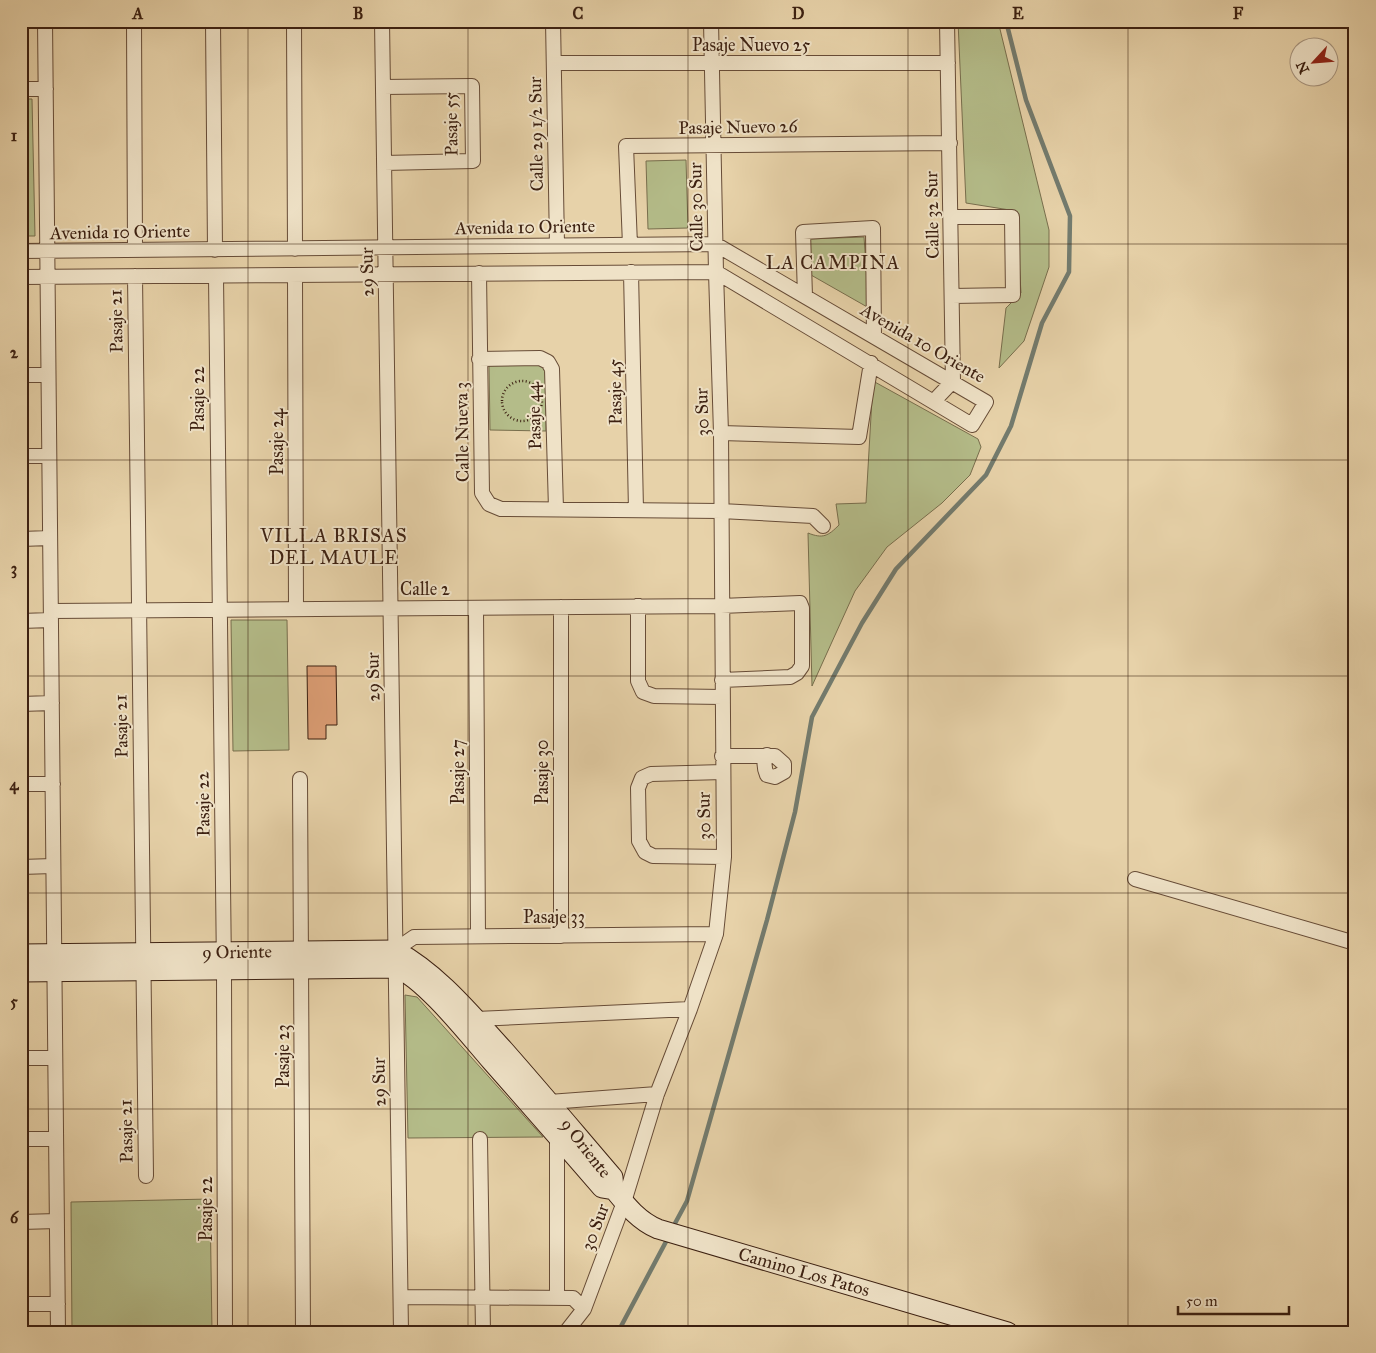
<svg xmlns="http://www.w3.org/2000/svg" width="1376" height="1353" font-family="'IM FELL Great Primer',serif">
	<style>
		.green { fill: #b4bc89; stroke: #786e4d }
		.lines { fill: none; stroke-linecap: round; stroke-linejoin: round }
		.stream { stroke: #737b6e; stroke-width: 4.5 }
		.building { fill: #da9c73; stroke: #3c2011 }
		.street-casing { stroke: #674c37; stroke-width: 16 }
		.secondary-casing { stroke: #3c2011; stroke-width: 21 }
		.path { stroke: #3c2011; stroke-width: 2.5; stroke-dasharray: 1 2.5; stroke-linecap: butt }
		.street { stroke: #efe2c7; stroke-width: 14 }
		.secondary { stroke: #efe2c7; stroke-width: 19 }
		.grid { fill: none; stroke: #3c2011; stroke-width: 1; stroke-opacity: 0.55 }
		.labels { text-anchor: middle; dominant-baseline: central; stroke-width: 4; stroke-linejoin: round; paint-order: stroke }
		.street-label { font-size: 18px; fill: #3c2011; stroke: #efe2c7 }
		.neighbourhood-label { font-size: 19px; letter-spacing: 1px; fill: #3c2011; stroke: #efe2c7 }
		.neatline { fill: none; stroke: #3c2011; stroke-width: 2 }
		.grid-label { font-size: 16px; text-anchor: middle; font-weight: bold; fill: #3c2011 }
	</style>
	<rect width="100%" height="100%" fill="#e7d2a9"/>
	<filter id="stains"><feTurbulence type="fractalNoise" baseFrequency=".004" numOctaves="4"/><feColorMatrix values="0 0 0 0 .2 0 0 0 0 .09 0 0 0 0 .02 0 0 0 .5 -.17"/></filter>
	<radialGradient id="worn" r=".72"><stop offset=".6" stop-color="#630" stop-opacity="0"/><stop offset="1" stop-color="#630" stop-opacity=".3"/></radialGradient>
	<path class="green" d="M958 21H998L1049 230V267L1024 341 999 368 1006 308 1021 293 1016 211 966 203Z
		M21 99H32L35 236H21Z
		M686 160 688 228 648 229 646 161Z
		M864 237 869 308 811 275 809 239Z
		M537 364 543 367 546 373V431L490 430 489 365Z
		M873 381 978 439 981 447 970 475 942 503 887 547 855 591 812 686 808 533C823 539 828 536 839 525L836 504 866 503Z
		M287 620 289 750 233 751 231 620Z
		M405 995 417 997 543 1137 408 1138Z
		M210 1199 212 1332H72L71 1202Z"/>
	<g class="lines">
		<path class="stream" d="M672 1229 687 1201 767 920 795 812 812 717 862 623 896 569 986 475 1011 426 1042 323 1069 272 1070 216 1026 100 1006 21
			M618 1332 669 1236"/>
	</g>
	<path class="building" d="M307 666H336L337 725H326V739H308Z"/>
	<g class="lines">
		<g class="street-casing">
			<path id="street" d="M45 21 58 1332
				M134 21 135 250
				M213 21 215 250
				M294 21 295 249
				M382 21 401 1332
				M553 21 557 245
				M554 63H948
				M383 87 472 86 473 161 384 163
				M21 89H46
				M951 217H1012L1013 295 952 296
				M630 245 626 146 950 143
				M21 251 715 244 986 402 972 425 716 272 21 277
				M631 272 636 510
				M479 273 482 493 489 504 501 509 721 511 813 516 823 526
				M295 275 296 609
				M135 276 146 1176
				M216 276 224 970 225 1332
				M805 296 803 232 873 228 874 336
				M479 359 540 358 548 362 552 369 556 509
				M21 375H48
				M934 401 953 381 947 21
				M721 433 859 437 871 363
				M21 456H49
				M21 539 50 538
				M638 606V681L643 692 654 696 722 697
				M561 607V936
				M476 608 478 936
				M51 611 721 606 800 603 802 608V666L797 673 790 677 722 680
				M21 621 51 620
				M21 704 52 703
				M722 756H775L784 764V772L775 777 767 775C764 768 763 762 767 755
				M723 772 651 774 642 778 638 788 639 841 645 852 653 856 724 857
				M300 779 303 1332
				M21 784H53
				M21 867 53 866
				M1135 879 1355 943
				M395 950 414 937 716 934
				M476 1019 690 1009
				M21 1058H55
				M549 1102 657 1094
				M21 1139H56
				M480 1139 483 1332
				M21 1222 57 1221
				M401 1297 573 1298 584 1309
				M557 1298V1136
				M21 1304H58
				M566 1332 584 1309 624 1202 657 1094 690 1009 716 934 724 857 721 433 716 272 711 21"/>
		</g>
		<g class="secondary-casing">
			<path id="secondary" d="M21 954 395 950C439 974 471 1014 504 1050 541 1092 577 1135 613 1177L614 1190 602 1188C565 1145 528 1103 491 1061 470 1037 424 978 396 968L21 972
				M614 1190C627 1206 639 1221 658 1229L1008 1332"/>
		</g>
		<path class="path" d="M502 401a20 20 0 1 1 40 0a20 20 0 1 1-40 0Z"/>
		<use href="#street" class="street"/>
		<use href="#secondary" class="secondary"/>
	</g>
	<path class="grid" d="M248 21V1332M468 21V1332M688 21V1332M908 21V1332M1128 21V1332M21 244H1355M21 460H1355M21 676H1355M21 893H1355M21 1109H1355"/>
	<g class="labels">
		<g class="street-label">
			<text x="751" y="45">Pasaje Nuevo 25</text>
			<text transform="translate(451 124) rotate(-91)">Pasaje 55</text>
			<text transform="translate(738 127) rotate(-1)">Pasaje Nuevo 26</text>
			<text transform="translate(536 134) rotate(-91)">Calle 29 1/2 Sur</text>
			<text transform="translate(696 207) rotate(-91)">Calle 30 Sur</text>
			<text transform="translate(932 215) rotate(-91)">Calle 32 Sur</text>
			<text transform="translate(525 227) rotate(-1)">Avenida 10 Oriente</text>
			<text transform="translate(120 232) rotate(-1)">Avenida 10 Oriente</text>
			<text transform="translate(367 272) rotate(-91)">29 Sur</text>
			<text transform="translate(116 321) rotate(-91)">Pasaje 21</text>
			<text transform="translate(923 343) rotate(30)">Avenida 10 Oriente</text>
			<text transform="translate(615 392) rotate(-91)">Pasaje 45</text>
			<text transform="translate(198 399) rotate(-90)">Pasaje 22</text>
			<text transform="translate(702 412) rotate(-92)">30 Sur</text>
			<text transform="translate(534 416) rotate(-92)">Pasaje 44</text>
			<text transform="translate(462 432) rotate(-91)">Calle Nueva 3</text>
			<text transform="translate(277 442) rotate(-90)">Pasaje 24</text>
			<text x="425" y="589">Calle 2</text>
			<text transform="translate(373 677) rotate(-91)">29 Sur</text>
			<text transform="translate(121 726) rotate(-91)">Pasaje 21</text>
			<text transform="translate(458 772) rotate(-90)">Pasaje 27</text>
			<text transform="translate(542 772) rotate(-90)">Pasaje 30</text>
			<text transform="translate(203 804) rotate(-91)">Pasaje 22</text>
			<text transform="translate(704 816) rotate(-91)">30 Sur</text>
			<text x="554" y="917">Pasaje 33</text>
			<text transform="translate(237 952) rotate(-1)">9 Oriente</text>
			<text transform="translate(283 1056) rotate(-90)">Pasaje 23</text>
			<text transform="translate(379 1082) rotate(-91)">29 Sur</text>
			<text transform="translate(126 1131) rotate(-91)">Pasaje 21</text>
			<text transform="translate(586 1148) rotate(52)">9 Oriente</text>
			<text transform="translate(206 1209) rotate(-90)">Pasaje 22</text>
			<text transform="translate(595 1227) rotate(-69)">30 Sur</text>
			<text transform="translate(804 1272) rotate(16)">Camino Los Patos</text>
		</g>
		<g class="neighbourhood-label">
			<text x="833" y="262">LA CAMPINA</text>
			<text x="334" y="535">VILLA BRISAS<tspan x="334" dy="22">DEL MAULE</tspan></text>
		</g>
	</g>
	<rect width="1376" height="1353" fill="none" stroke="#e7d2a9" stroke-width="55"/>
	<g transform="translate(1314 62) rotate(244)"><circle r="24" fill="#efe2c7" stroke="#a7947e"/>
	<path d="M0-4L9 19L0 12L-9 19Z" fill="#8f2418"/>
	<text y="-8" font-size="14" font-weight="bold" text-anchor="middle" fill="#3c2011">N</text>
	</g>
	<path d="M1178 1306v8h111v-8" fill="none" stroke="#3c2011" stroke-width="2.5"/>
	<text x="1186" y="1306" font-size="15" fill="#3c2011" stroke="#efe2c7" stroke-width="4" paint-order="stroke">50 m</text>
	<rect x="28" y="28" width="1320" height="1298" class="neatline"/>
	<g class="grid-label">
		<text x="138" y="19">A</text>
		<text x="358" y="19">B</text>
		<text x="578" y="19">C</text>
		<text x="798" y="19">D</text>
		<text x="1018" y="19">E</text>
		<text x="1238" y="19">F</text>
		<text x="14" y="141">1</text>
		<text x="14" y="358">2</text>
		<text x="14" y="574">3</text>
		<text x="14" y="790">4</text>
		<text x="14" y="1007">5</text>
		<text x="14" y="1223">6</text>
	</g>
	<rect width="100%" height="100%" filter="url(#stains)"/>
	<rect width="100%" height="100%" fill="url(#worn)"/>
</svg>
